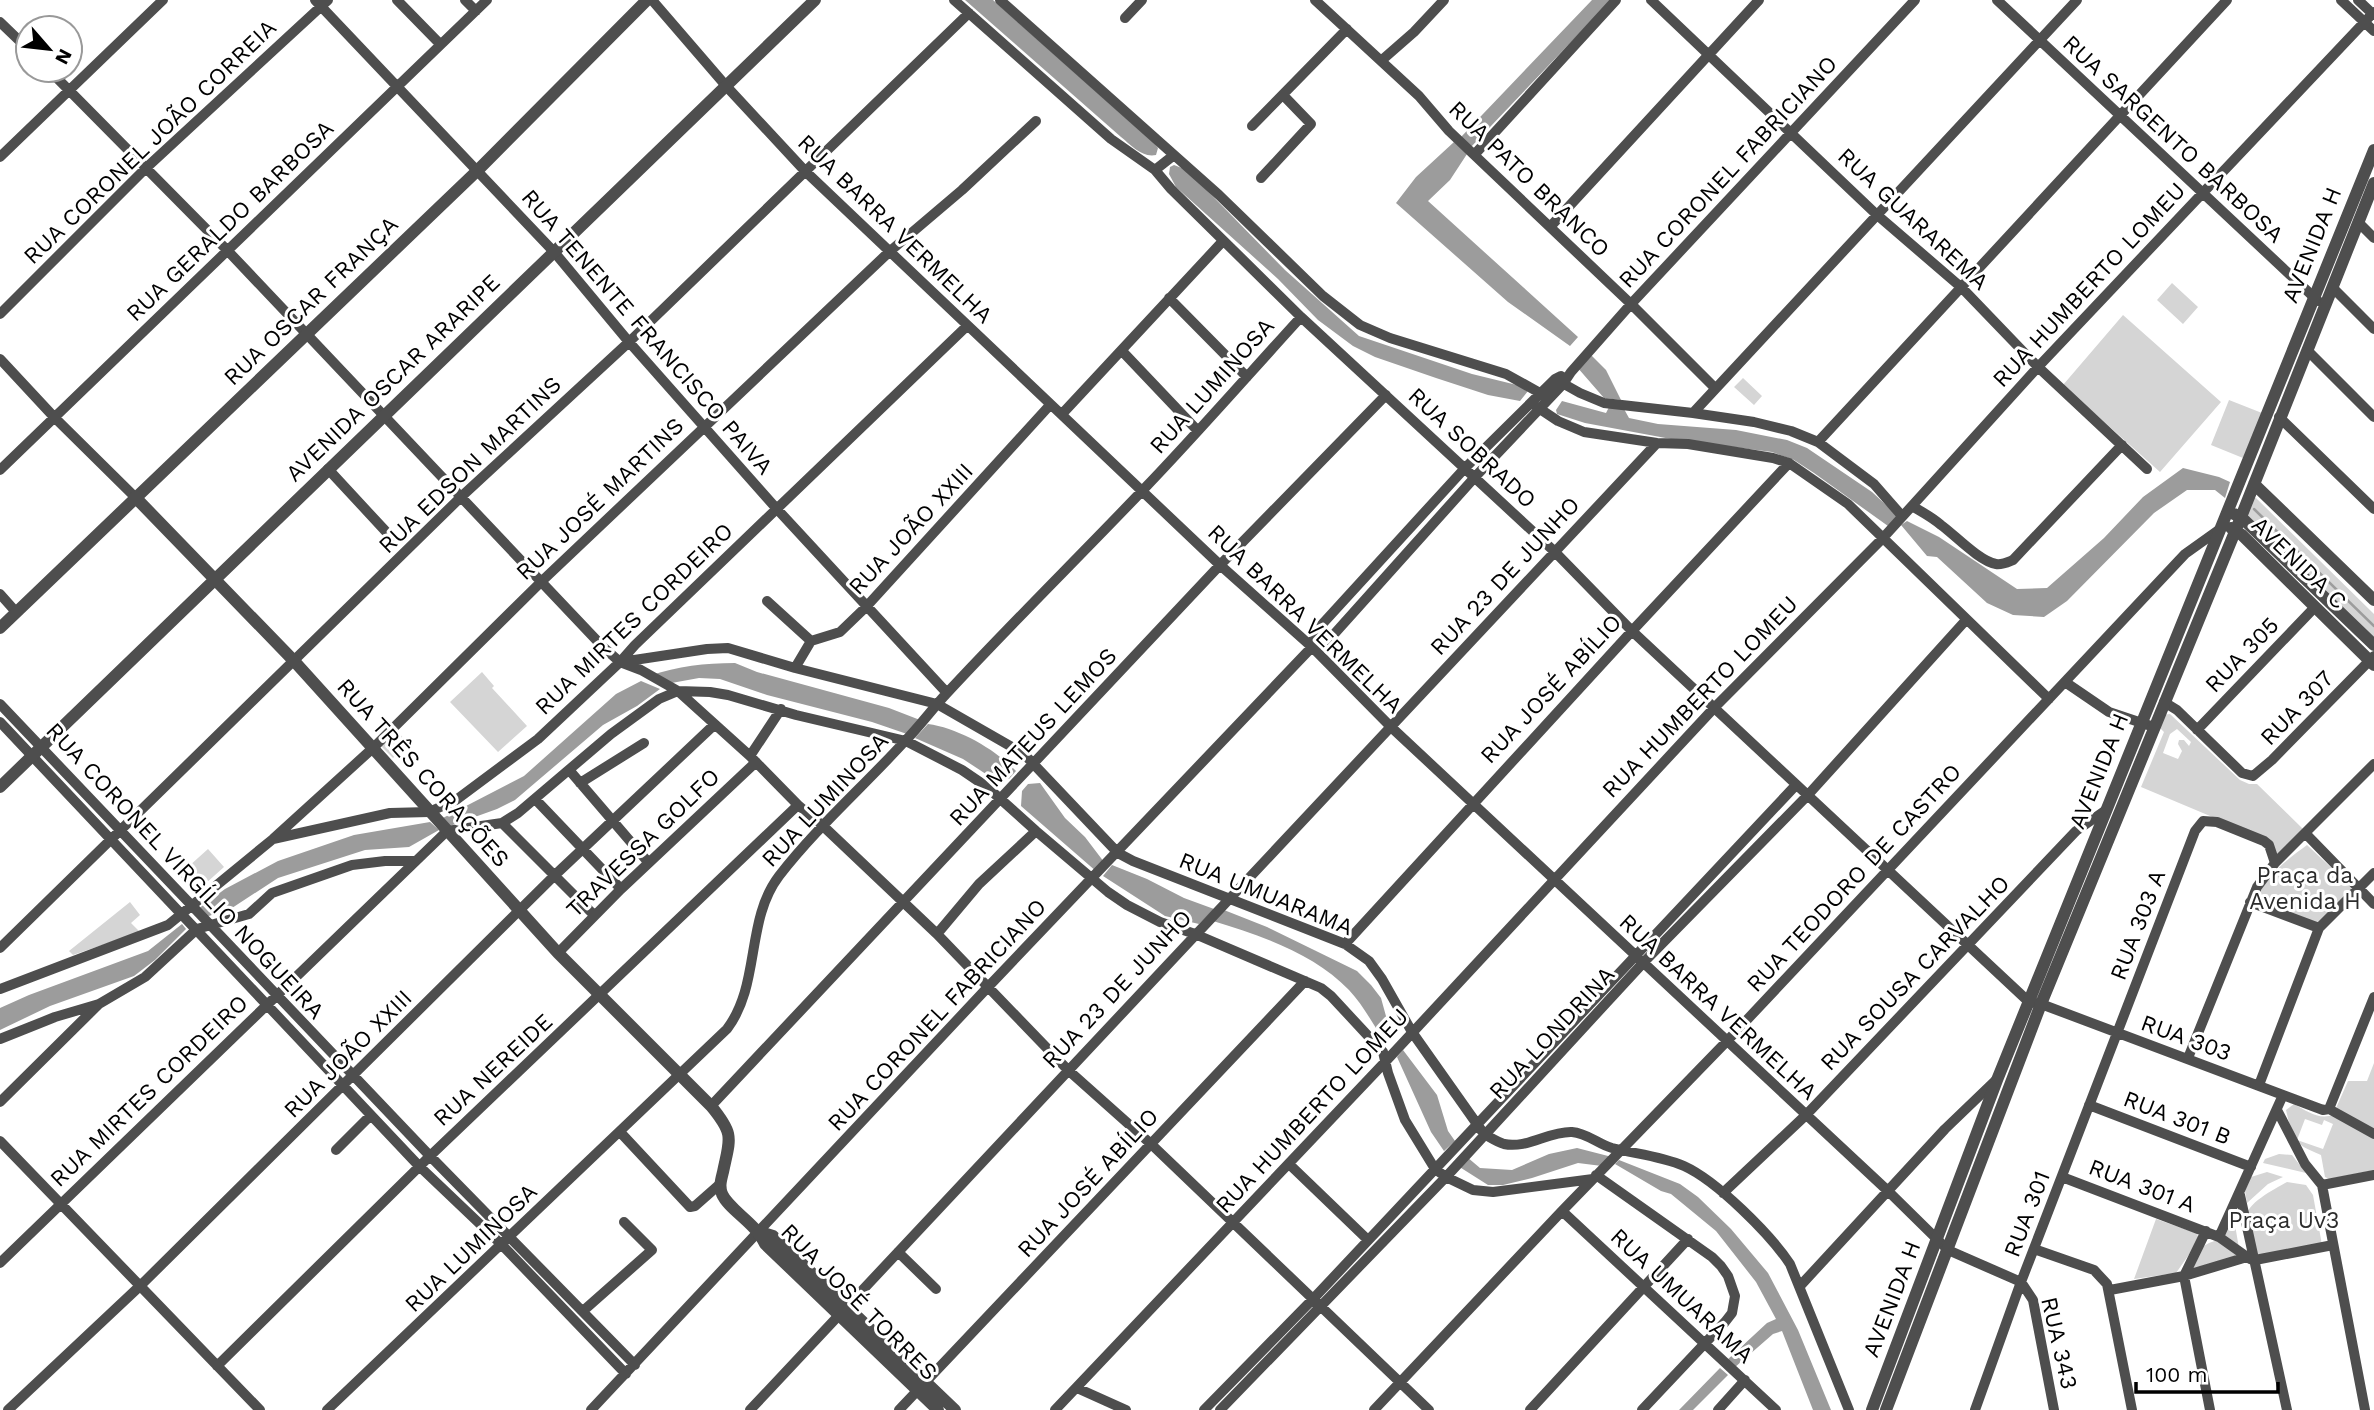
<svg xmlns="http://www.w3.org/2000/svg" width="2374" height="1410" font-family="'Work Sans',sans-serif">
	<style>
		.green { fill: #d5d5d5; fill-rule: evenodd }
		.water { fill: #9c9c9c }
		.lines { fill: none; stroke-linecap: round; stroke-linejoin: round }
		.stream { stroke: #9c9c9c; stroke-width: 2.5 }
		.minor { stroke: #4e4e4e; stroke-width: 10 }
		.tertiary { stroke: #4e4e4e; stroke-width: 12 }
		.labels { text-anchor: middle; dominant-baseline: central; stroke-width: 6; stroke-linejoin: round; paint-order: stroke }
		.street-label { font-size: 23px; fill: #000; stroke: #fff }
		.park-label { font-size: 23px; fill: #2c2c2c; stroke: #fff }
	</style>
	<rect width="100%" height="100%" fill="#fff"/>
	<path class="green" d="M2172 283 2198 307 2183 324 2157 300Z
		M2123 315 2221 402 2160 472 2063 385Z
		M1743 378 1762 396 1754 405 1734 387Z
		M2229 400 2262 413 2243 458 2211 445Z
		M2252 497 2256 498 2374 614V641L2244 514Z
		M482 672 494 686 492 688 527 726 498 752 450 702Z
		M2170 714 2240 780 2249 784H2257L2303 829 2282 851 2275 855 2272 842 2141 787 2164 732 2158 726 2162 715ZM2177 729 2191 742 2189 746 2184 740H2179L2178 744 2182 751 2178 759 2163 753 2170 734Z
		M397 731 408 743 393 758 381 746Z
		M2307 845 2353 888 2317 927 2256 904C2260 879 2288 859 2307 845Z
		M208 849 224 867 195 893 179 875Z
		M130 902 140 915 131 923 140 932 73 955 69 951Z
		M2374 1063V1170L2329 1179 2325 1177 2321 1155C2292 1143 2293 1140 2286 1110L2294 1104C2307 1111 2318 1120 2333 1115L2348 1081H2367ZM2305 1119 2322 1125 2324 1120 2333 1124 2323 1149 2297 1140Z
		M2279 1154 2292 1155 2306 1173 2263 1163 2265 1159Z
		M2267 1172 2283 1177 2268 1184 2247 1203 2245 1191 2251 1177Z
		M2287 1182 2306 1185 2313 1195 2322 1245 2251 1261C2249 1248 2244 1233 2245 1220 2246 1203 2273 1190 2287 1182Z
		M2156 1219 2196 1233 2200 1239 2176 1273 2134 1279Z
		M2234 1219 2241 1260 2184 1274 2195 1251 2209 1243 2220 1239Z"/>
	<path class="water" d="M965 0H993L1154 143 1158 148 1156 155C1142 158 1131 145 1121 137Z
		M1592 0H1611L1471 147 1461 137Z
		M1454 142 1467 154 1450 180 1428 201 1578 337 1570 346 1508 302 1396 203 1416 177Z
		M1174 165 1187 170 1285 270 1359 336 1472 374 1521 386 1528 391 1520 401 1488 395 1436 378 1375 357 1353 346 1318 320 1278 279 1176 187 1169 174 1170 167Z
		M1590 354 1606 370 1621 400 1604 398 1577 367Z
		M1562 401 1606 413 1609 407 1624 409 1629 418 1658 424 1736 430 1787 440 1807 448 1872 492 1898 516 1888 526 1814 473 1794 460 1772 452 1671 439 1585 423 1557 414 1556 410Z
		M2183 468 2219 477 2230 482 2225 498 2215 490H2187L2154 513 2067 601 2044 617 2013 615 1987 603 1937 557 1927 556 1901 525 1907 521 1939 537 2017 589 2047 588 2104 538 2143 497Z
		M735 663 757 672 889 708 920 720 907 734 872 722 767 695 720 679 699 678 666 684 649 676C679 666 704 663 735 663Z
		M641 681 660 689 637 706 603 725 515 800 497 809 447 827 439 820 524 776 616 694Z
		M928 724C958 728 995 749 1016 771L1009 779 995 780 963 759 915 738Z
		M1040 783 1065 818 1085 837 1104 862 1097 872 1021 806 1022 791 1028 784Z
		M430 822 439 830 409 847 365 850 278 878 232 908 206 917 198 909 225 889 278 861 354 835Z
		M1112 865 1147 879 1184 898 1214 909 1199 924 1165 916 1103 876Z
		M1224 910 1267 927 1357 971 1371 985 1381 998 1392 1038 1386 1043C1373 1025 1364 1006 1349 990 1315 954 1260 935 1213 921Z
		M182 924 186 929 155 960 134 976 50 1006 0 1030V1008L29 995 148 951Z
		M1403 1050 1437 1095 1448 1131 1455 1141 1444 1151 1431 1132 1397 1057Z
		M1577 1148 1612 1157 1602 1166 1578 1163 1532 1178 1503 1185H1488L1458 1166 1467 1157 1480 1168 1512 1170 1549 1154Z
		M1619 1160 1680 1184 1698 1197 1731 1229 1768 1273 1798 1330 1831 1410H1813L1782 1331 1773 1334 1734 1368 1726 1361 1767 1323 1776 1319 1756 1282 1716 1231 1671 1194 1661 1191 1615 1164Z
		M1720 1368 1728 1375 1693 1410H1679Z"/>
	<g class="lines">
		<path class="stream" d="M2254 509 2374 626"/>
		<path class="minor" d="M315 0 555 253 629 342 776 508 947 693
			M397 0 440 44
			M465 0 476 11
			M652 0 727 87 805 171 1220 565 1312 647 1391 727 1888 1191 1948 1250 2021 1282 2033 1300 2054 1410
			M954 0 1111 139 1155 170 1171 189 1301 317 1554 551 1632 631 2029 1002 2041 1004 2323 1110 2329 1109 2374 1134
			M1000 0 1219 195 1323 296 1360 325 1390 338 1506 374 1549 398
			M1315 0 1419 96 1449 131 1631 304 1715 388
			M1651 0 1876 214 1962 288 2038 367 2147 469
			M1997 0 2318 301
			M2341 0 2374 31
			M2358 0 2374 15
			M1125 18 1142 0
			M0 22 28 49
			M1382 60 1414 32 1444 0
			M49 70 227 250 603 647 620 662 641 670 678 691 750 756 798 805 822 825 937 934 1068 1070 1151 1144 1429 1410
			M1252 126 1347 29
			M1475 154 1616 0
			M0 157 163 0
			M1155 170 1174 155
			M1261 178 1311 124 1283 95
			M2358 222 2374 238
			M1550 227 1759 0
			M2333 288 2374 329
			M1169 298 1247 377
			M0 314 146 168 328 0
			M2307 350 2374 417
			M1122 351 1197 430
			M0 359 54 417 135 497
			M1555 379 1580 393 1604 403 1693 413 1754 422 1791 431 1818 442 1874 484 1902 516
			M1531 403 1558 421 1584 432 1657 443 1688 444 1773 458 1789 463 1848 504 2049 699
			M1693 413 2077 0
			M1062 414 1223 241
			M2279 417 2374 509
			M1818 442 2227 0
			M328 469 391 537
			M0 470 487 0
			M1912 506C1922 512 1932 517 1941 525 1955 535 1979 561 1996 564 2002 565 2008 562 2013 560L2122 445
			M0 594 16 612
			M767 601 811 641
			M1312 647 1315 632 1465 468 1555 379 1561 376
			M621 662 707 649 728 648 795 668 937 704 1024 754 1118 853 1133 861 1345 944 1369 961 1382 979 1412 1032 1484 1134C1490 1137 1497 1142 1504 1144 1527 1149 1549 1131 1572 1132 1587 1133 1598 1144 1612 1148 1636 1154 1661 1156 1684 1166 1717 1181 1770 1234 1790 1264L1849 1410
			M795 668 811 641 840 632 866 607 1050 405
			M2065 682 2109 712 2154 727
			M2164 702 2177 710 2242 773 2253 776 2272 760 2374 656
			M0 704 430 1156 635 1365
			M0 722 419 1166 502 1245 626 1374
			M2197 730 2315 607
			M750 756 781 709
			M570 771 648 862
			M580 783 644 743
			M536 800 621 889
			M502 823 594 915
			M2306 834 2374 904
			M273 839 390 813 429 812 456 800 538 739 620 662 635 645 967 326
			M2250 902 2319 928
			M937 934 979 884 1036 831
			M1345 944 1632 631 1789 463
			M0 948 462 496 629 342 969 13
			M558 953 621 889 756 762
			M0 989 168 925 273 839 373 748 542 581 889 252 962 190 1036 121
			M0 1039 55 1017 99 1004 145 977 197 929 249 914 272 893 352 865 385 861H414
			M2188 1058 2257 887 2275 863 2374 764
			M2259 1085 2319 928 2374 873
			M0 1102 99 1004
			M2089 1105 2251 1167
			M711 1106 1220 565 1386 395
			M2329 1109 2374 997
			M2277 1110 2305 1164 2322 1185 2365 1410
			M620 1132 690 1207 695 1206 720 1184
			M0 1141 260 1410
			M336 1150 371 1115
			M1289 1164 1368 1240
			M1596 1175 1712 1257 1721 1266 1728 1276 1735 1296 1732 1313 1725 1322 1642 1410
			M2062 1177 2219 1237 2283 1095
			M2322 1185 2374 1175
			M1723 1193 1806 1115 2076 831 2106 810
			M2240 1195 2287 1410
			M1562 1211 1776 1410
			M2206 1231 2184 1276 2210 1410
			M2219 1237 2250 1259 2255 1260 2333 1245
			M2034 1249 2094 1270 2107 1284 2132 1410
			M898 1252 936 1289
			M0 1263 447 831 502 823 518 813 611 734 659 699 678 691 710 692 728 695 796 715 906 741 962 770 987 787 1036 831 1108 892 1127 905 1160 922 1195 934 1321 988 1331 996 1383 1052 1388 1073 1405 1120 1435 1169 1446 1177 1473 1190 1493 1192 1593 1179
			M1800 1286 1945 1129 1996 1080
			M2110 1290 2184 1276 2247 1257
			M583 1311 652 1250 624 1222
			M217 1366 430 1156 798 805
			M1077 1388 1126 1410
			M8 1410 141 1285 555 875 714 725
			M327 1410 727 1029C761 984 745 921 779 876 817 827 863 787 905 741 920 726 932 709 947 693 1010 625 1077 559 1141 492 1196 435 1248 375 1301 317
			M591 1410 988 987 1312 647 1327 642 1475 477 1563 384 1571 372 1631 304 1915 0
			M750 1410 1657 443
			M899 1410 1305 981
			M1055 1410 1386 1061 1714 708 1882 539 2038 367 2374 12
			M1204 1410 1313 1299 1796 785
			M1220 1410 1446 1177 1643 963 1807 796 1966 620
			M1374 1410 1562 1211 1727 1041 2185 554 2220 529
			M1530 1410 1688 1239
			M1718 1410 1745 1380
			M1975 1410 2021 1282 2195 831 2203 821 2217 822 2264 841 2269 845 2275 863"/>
		<path class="tertiary" d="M2254 484 2374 600
			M135 497 295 662 558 953 711 1106C735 1135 730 1138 723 1172 721 1180 719 1186 722 1194 729 1210 756 1223 765 1244L938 1410
			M2234 514 2241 517 2374 645
			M2231 528 2242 535 2374 665
			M0 628 478 170 647 0
			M0 787 815 0
			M760 1232 773 1236 955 1410
			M1872 1410 1997 1080 2374 150
			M1886 1410 2041 1004 2241 517 2374 183"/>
	</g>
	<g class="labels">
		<g class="street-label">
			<text transform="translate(2173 139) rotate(43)">RUA SARGENTO BARBOSA</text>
			<text transform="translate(150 142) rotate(-44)">RUA CORONEL JOÃO CORREIA</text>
			<text transform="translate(1728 172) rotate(-47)">RUA CORONEL FABRICIANO</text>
			<text transform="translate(1529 179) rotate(44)">RUA PATO BRANCO</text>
			<text transform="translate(1913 219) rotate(43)">RUA GUARAREMA</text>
			<text transform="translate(230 221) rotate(-44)">RUA GERALDO BARBOSA</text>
			<text transform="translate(895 229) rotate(44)">RUA BARRA VERMELHA</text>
			<text transform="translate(2312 245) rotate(-68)">AVENIDA H</text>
			<text transform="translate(2089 285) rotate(-47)">RUA HUMBERTO LOMEU</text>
			<text transform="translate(311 301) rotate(-44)">RUA OSCAR FRANÇA</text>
			<text transform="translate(647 332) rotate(49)">RUA TENENTE FRANCISCO PAIVA</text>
			<text transform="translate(393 378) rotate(-44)">AVENIDA OSCAR ARARIPE</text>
			<text transform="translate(1212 386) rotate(-48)">RUA LUMINOSA</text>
			<text transform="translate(1472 448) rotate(43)">RUA SOBRADO</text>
			<text transform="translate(470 465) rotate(-44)">RUA EDSON MARTINS</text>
			<text transform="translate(600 499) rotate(-44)">RUA JOSÉ MARTINS</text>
			<text transform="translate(911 529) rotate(-47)">RUA JOÃO XXIII</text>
			<text transform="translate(2299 563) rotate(44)">AVENIDA C</text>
			<text transform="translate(1505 576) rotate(-47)">RUA 23 DE JUNHO</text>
			<text transform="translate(634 619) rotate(-44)">RUA MIRTES CORDEIRO</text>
			<text transform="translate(1305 619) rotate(44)">RUA BARRA VERMELHA</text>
			<text transform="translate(2242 655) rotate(-46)">RUA 305</text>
			<text transform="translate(1551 689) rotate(-47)">RUA JOSÉ ABÍLIO</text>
			<text transform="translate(1700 697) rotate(-46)">RUA HUMBERTO LOMEU</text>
			<text transform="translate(2297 708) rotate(-46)">RUA 307</text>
			<text transform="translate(1033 737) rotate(-47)">RUA MATEUS LEMOS</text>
			<text transform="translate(2099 771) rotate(-68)">AVENIDA H</text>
			<text transform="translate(423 773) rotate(48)">RUA TRÊS CORAÇÕES</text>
			<text transform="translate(825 800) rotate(-47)">RUA LUMINOSA</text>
			<text transform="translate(643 843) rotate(-44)">TRAVESSA GOLFO</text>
			<text transform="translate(185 871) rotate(47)">RUA CORONEL VIRGÍLIO NOGUEIRA</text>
			<text transform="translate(1854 878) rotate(-47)">RUA TEODORO DE CASTRO</text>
			<text transform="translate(1266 894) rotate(22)">RUA UMUARAMA</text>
			<text transform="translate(2138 925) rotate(-69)">RUA 303 A</text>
			<text transform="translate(1915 973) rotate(-46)">RUA SOUSA CARVALHO</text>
			<text transform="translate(1117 989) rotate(-47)">RUA 23 DE JUNHO</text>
			<text transform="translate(1718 1007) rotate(43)">RUA BARRA VERMELHA</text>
			<text transform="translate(937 1015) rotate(-47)">RUA CORONEL FABRICIANO</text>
			<text transform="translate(1552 1033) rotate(-47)">RUA LONDRINA</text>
			<text transform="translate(2186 1038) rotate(20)">RUA 303</text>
			<text transform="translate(348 1054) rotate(-45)">RUA JOÃO XXIII</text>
			<text transform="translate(493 1070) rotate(-43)">RUA NEREIDE</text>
			<text transform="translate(149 1091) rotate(-44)">RUA MIRTES CORDEIRO</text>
			<text transform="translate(1312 1111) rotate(-47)">RUA HUMBERTO LOMEU</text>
			<text transform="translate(2177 1118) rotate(21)">RUA 301 B</text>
			<text transform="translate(1088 1183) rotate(-47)">RUA JOSÉ ABÍLIO</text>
			<text transform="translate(2142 1186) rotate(21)">RUA 301 A</text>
			<text transform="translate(2027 1214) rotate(-69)">RUA 301</text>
			<text transform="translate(471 1248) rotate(-44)">RUA LUMINOSA</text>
			<text transform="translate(1682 1296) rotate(43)">RUA UMUARAMA</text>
			<text transform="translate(1892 1299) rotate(-69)">AVENIDA H</text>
			<text transform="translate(859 1302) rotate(45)">RUA JOSÉ TORRES</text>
			<text transform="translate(2059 1343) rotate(77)">RUA 343</text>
		</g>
		<g class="park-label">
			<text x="2305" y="875">Praça da<tspan x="2305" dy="26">Avenida H</tspan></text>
			<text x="2284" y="1220">Praça Uv3</text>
		</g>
	</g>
	<g transform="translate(49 49) rotate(118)"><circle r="33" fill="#ffffff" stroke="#999999" stroke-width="2"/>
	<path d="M0-5L12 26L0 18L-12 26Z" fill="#000000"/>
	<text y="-10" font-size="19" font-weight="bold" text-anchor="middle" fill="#000000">N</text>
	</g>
	<path d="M2136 1382v10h142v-10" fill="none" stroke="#000000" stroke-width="3.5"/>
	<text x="2146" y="1382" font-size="21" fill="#000000" stroke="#ffffff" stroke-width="5" paint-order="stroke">100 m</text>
</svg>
